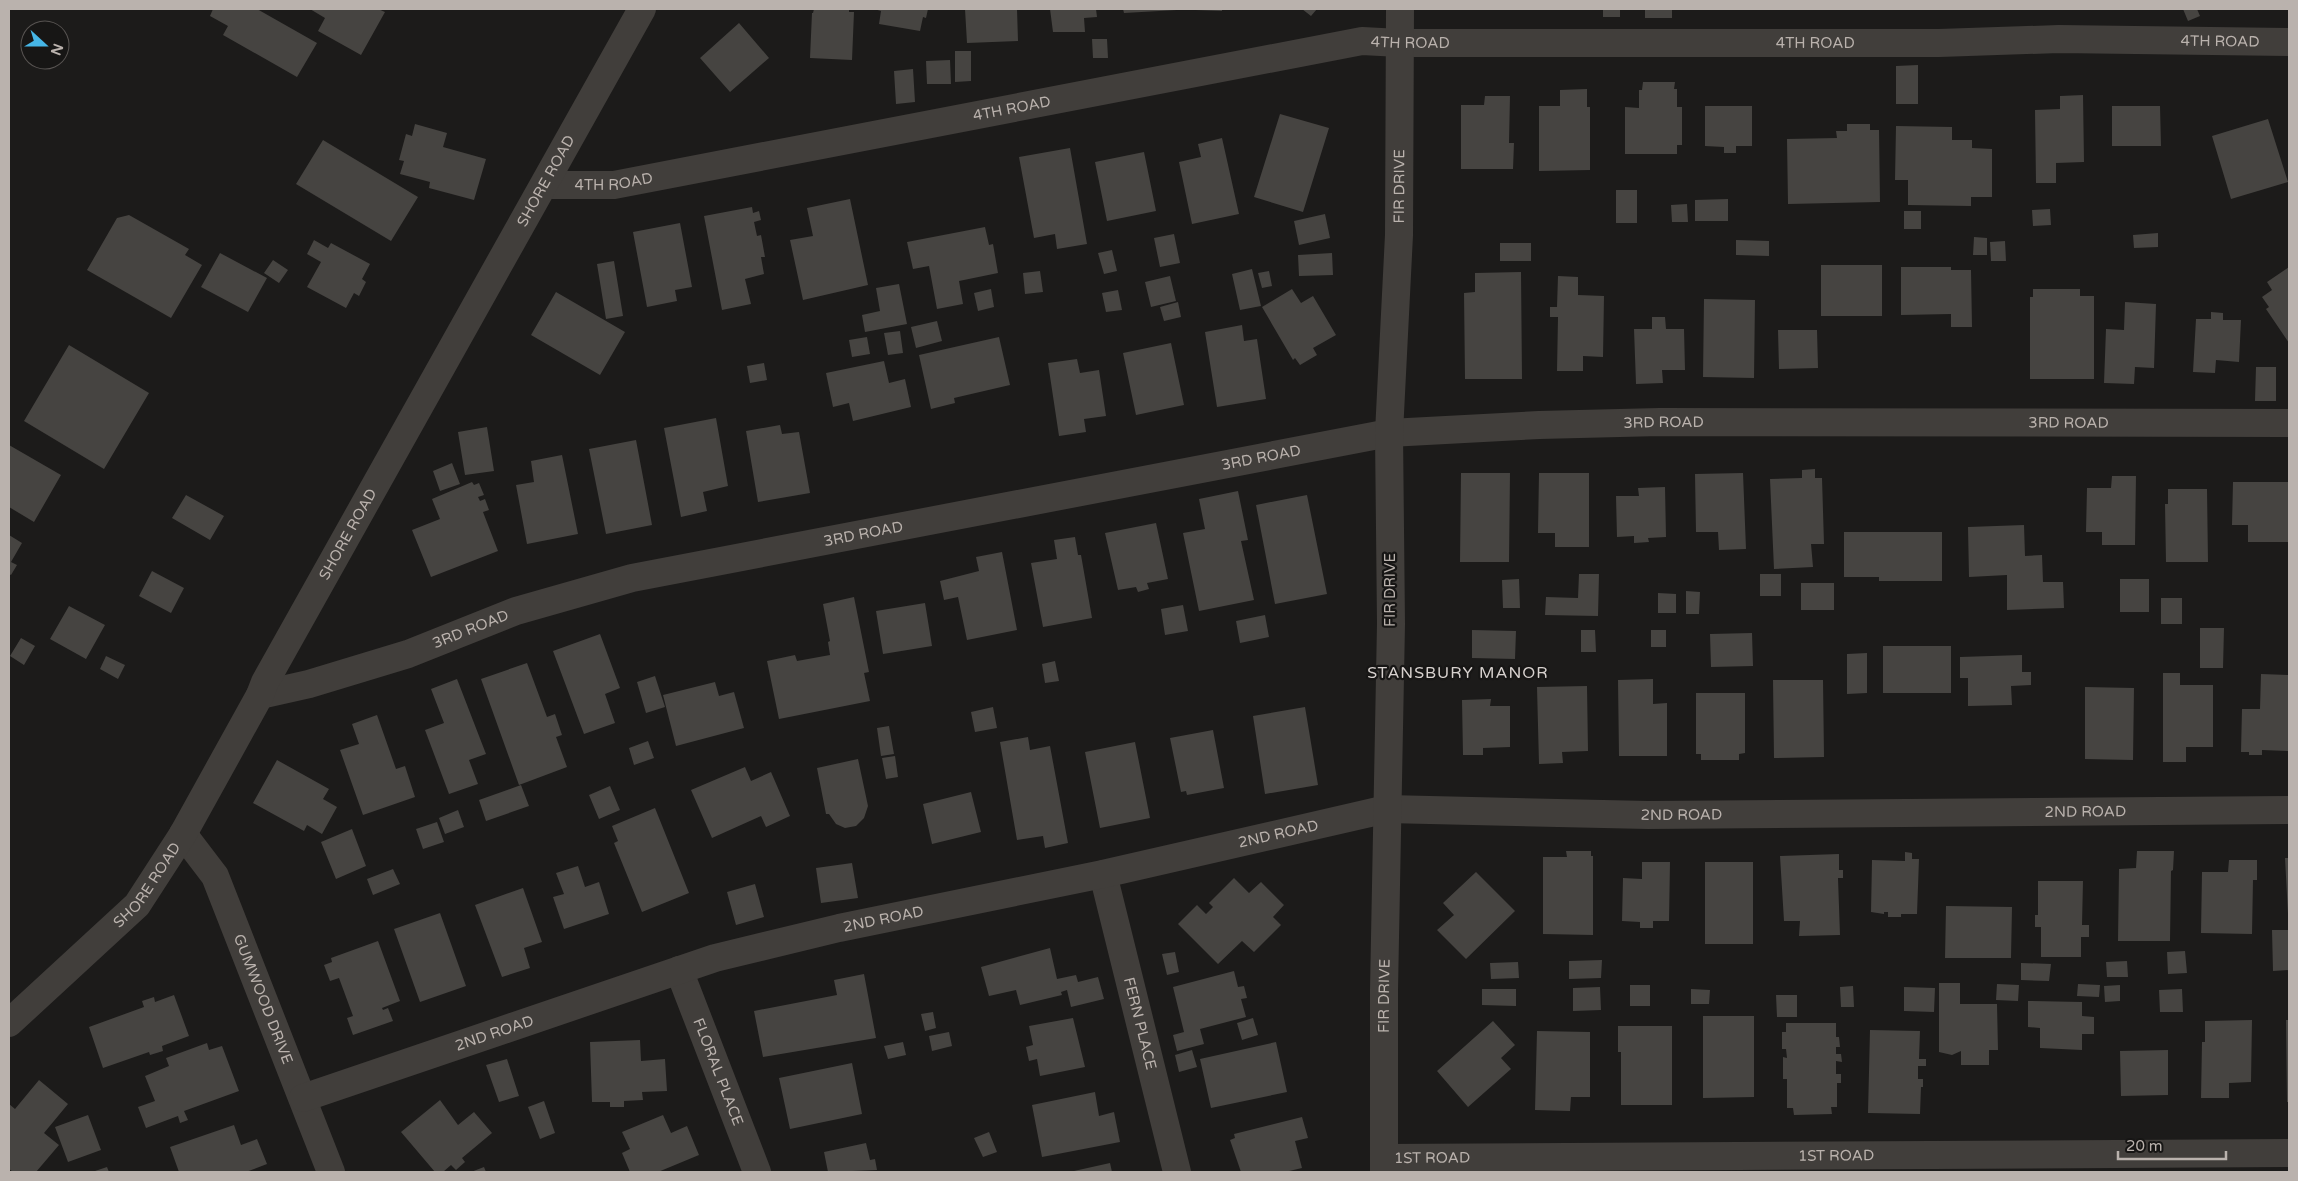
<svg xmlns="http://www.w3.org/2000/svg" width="2298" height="1181" viewBox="0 0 2298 1181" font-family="'Varela Round',sans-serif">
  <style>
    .building { fill: #464441 }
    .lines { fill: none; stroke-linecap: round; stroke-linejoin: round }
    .minor { stroke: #413e3b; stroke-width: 28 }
    .labels { text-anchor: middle; stroke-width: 4.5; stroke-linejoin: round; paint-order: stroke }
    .street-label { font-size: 15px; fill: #bab2ad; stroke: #171615 }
    .neighbourhood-label { font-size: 16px; letter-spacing: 1px; fill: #d7d1ce; stroke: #171615 }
  </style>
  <rect width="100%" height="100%" fill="#1c1b1a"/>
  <!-- building -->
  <path class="building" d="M213,9H257L317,43L297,77L223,35L228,26L210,16Z
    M310,9H378L385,12L361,55L318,31L325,18Z
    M814,9H849V12H854L852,60L810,58L812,13H813Z
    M874,9H928L926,18L923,17L920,31L879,24L881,11Z
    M965,9H1017L1018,41L967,43Z
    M1050,9H1096L1097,17L1084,18L1085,32H1053Z
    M1123,9H1177V10L1124,13Z
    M1195,9H1222V11L1195,10Z
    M1302,9H1317L1311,16Z
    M1603,9H1620V17H1603Z
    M1645,9H1672V18H1645Z
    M2183,9H2197L2200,16L2188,21Z
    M739,23L769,58L730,92L700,58Z
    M1092,39H1107L1108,58H1093Z
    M955,51H971V81L955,82Z
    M950,60L951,84H927L926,61Z
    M1918,65V104H1896V66Z
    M913,69L915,102L896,104L894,71Z
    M1643,82H1675L1674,89H1677V107H1682V145H1677V154H1625V107L1639,108V90H1642Z
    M1587,89V107H1590V170L1539,171V106H1560V90Z
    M2083,95L2084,162L2056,163V183H2036L2035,110L2060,109V96Z
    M1485,96H1510L1509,143H1514L1513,169H1461V105H1484Z
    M1705,106H1752V146H1736V153H1724V147L1705,146Z
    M2112,106H2160L2161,146H2112Z
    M1280,114L1329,128L1303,212L1254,197Z
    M2268,119L2288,182L2231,199L2212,136Z
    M415,124L447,133L443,147L486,159L474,200L429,188L430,182L400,174L404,161L399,160L406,134L412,136Z
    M1847,124H1870V130H1879L1880,202L1788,204L1787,139L1837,138L1836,131H1847Z
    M1896,126L1952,127V140H1972V148L1992,149V197H1971V206L1908,205V180H1895Z
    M1222,138L1239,214L1192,224L1179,162L1201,157L1198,144Z
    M323,140L418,197L391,241L296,184Z
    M1070,148L1087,244L1057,249L1055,234L1034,238L1019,157Z
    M1144,152L1156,211L1107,221L1095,162Z
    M1616,190H1637V223H1616Z
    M850,199L868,285L803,300L790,240L813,236L807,208Z
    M1728,199V221H1695V200Z
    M1687,204L1688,222H1672L1671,205Z
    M752,207L753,213L759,211L761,220L754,222L757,236L761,235L765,257H761L764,274L745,279L751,304L722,310L704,216Z
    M2050,209L2051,225L2033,226L2032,210Z
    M1904,211H1921V229H1904Z
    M1325,214L1330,238L1299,245L1294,221Z
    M129,215L189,249L185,255L202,265L171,318L87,270L117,218Z
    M680,223L692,287L675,290L677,301L647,307L633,232Z
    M985,227L989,245L993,244L998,273L959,281L963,304L937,309L929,266L913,269L907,242Z
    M2158,233V247L2134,248L2133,235Z
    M1174,234L1180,263L1160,267L1154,238Z
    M1974,237L1987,238V255H1973Z
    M314,240L328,248L331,243L370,264L362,279L366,282L359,296L354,293L346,308L307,287L321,262L307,254Z
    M1736,240L1769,241V256L1736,255Z
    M2005,241L2006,261H1991L1990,242Z
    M1500,243H1531V261H1500Z
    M1112,250L1117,271L1104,274L1098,253Z
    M220,253L267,278L248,312L201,287Z
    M1332,253L1333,275L1299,276L1298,255Z
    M273,260L288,270L279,283L264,273Z
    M614,261L623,316L606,319L597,264Z
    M1821,265H1882V316H1821Z
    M1901,267H1951V270H1971L1972,327H1951V314L1901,315Z
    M2289,267V343L2266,309L2269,307L2262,297L2272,290L2267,282Z
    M1252,269L1261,306L1240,310L1232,274Z
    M1040,271L1043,292L1025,294L1023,273Z
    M1269,271L1272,286L1262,288L1258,273Z
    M1521,272L1522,379H1465L1464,293L1475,292V273Z
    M1170,276L1176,301L1151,307L1145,282Z
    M1558,276L1578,277V295L1604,296L1603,357L1583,356V371H1557L1558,317H1550V307H1557Z
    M899,284L907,324L865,332L862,315L880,311L876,288Z
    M991,289L994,307L978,311L974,293Z
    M1292,289L1301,303L1313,296L1336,335L1313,348L1317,355L1300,365L1295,358L1293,360L1262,307Z
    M2033,289H2080V296H2094V379H2030V297H2033Z
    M1118,290L1122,310L1106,312L1102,293Z
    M556,292L625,332L600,375L531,335Z
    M1704,299L1755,300L1754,378L1703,377Z
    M1178,302L1181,317L1164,321L1160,307Z
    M2125,302L2156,304L2154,368L2135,367L2134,384L2104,383L2106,329L2124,330Z
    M2211,312L2223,313V320H2241L2239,362L2216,360L2215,373L2193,372L2196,319H2211Z
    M1652,317H1665L1666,329H1684L1685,370H1662L1663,383L1636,384L1634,329H1652Z
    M937,321L942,341L916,348L911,327Z
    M1242,325L1244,341L1257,339L1266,399L1217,407L1205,332Z
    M1778,330H1817L1818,368L1779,369Z
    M900,331L903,353L888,355L884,333Z
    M867,337L870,354L852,357L849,340Z
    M999,337L1010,385L954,398L955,403L931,409L919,355Z
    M1171,343L1184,405L1136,415L1123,353Z
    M69,345L149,393L104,469L24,421Z
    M1077,359L1080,373L1099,370L1106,416L1084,419L1086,432L1059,436L1048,363Z
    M884,361L889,383L905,379L911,407L853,421L849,403L833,407L826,373Z
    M764,363L767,380L750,383L747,366Z
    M2256,367H2276V401H2255Z
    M716,418L728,486L703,492L707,511L681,517L664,428Z
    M780,425L782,434L799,432L810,493L758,502L746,431Z
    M487,427L494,471L465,475L458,432Z
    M636,440L652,525L606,534L589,449Z
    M9,445L61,475L34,522L9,507Z
    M562,455L578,534L527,544L516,485L534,482L531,461Z
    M452,463L460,484L440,491L433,471Z
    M1815,469V478H1822L1824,544H1811L1813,567L1774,569L1770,479L1802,478V470Z
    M1461,473H1510L1509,562H1460Z
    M1539,473H1589V547H1555V533H1538Z
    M1743,473L1746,549L1719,550L1718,532H1696L1695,474Z
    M2112,476H2136L2135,545H2102V532H2086L2087,488H2111Z
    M472,482L474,485L479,483L484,495L478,497L480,501L485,499L489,510L483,512L498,551L431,577L412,530L440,519L432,499Z
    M2233,482H2289V542H2248V525H2232Z
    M1665,487L1666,537L1648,538L1649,542L1634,543V536L1617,537L1616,496H1639L1638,488Z
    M2168,489H2207L2208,562H2166L2165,504H2168Z
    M1238,491L1248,540L1241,541L1254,600L1199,611L1183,533L1205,529L1199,499Z
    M186,495L224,516L210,540L172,518Z
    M1307,495L1327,594L1275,604L1256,505Z
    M1156,523L1168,579L1147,583L1149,589L1138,592L1136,587L1118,590L1105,533Z
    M2024,525L2025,556L2042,555L2043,582H2063L2064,608L2007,610V575L1969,577L1968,527Z
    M1844,532H1942V581H1879V577H1844Z
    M9,535L22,543L11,562L17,565L11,575L9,574Z
    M1075,537L1078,555H1081L1092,618L1043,627L1031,563L1057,559L1054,540Z
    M1002,552L1017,630L967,640L958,597L944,600L940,581L979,571L976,557Z
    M152,571L184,588L171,613L139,596Z
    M1579,574H1599L1598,616L1545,615L1546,597L1578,598Z
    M1760,574H1781V596H1760Z
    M1519,579L1520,608H1503L1502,580Z
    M2120,579H2149V612H2120Z
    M1801,583H1834V610H1801Z
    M1686,591L1700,592L1699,614H1686Z
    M1658,593L1676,594V613H1658Z
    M854,597L869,672L864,673L870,701L779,719L767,661L795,655L797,661L830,655L828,642L830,641L823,604Z
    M2161,598H2182V624H2161Z
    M925,603L932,646L883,654L876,611Z
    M1183,605L1188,631L1165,635L1161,609Z
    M69,606L105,625L86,659L50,639Z
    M1265,615L1269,637L1240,643L1236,621Z
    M2200,628H2224L2223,668H2200Z
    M1472,630L1516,631L1515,659L1472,658Z
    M1581,630H1595L1596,652H1581Z
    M1651,630H1666V647H1651Z
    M1752,633L1753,666L1711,667L1710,634Z
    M600,634L620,688L605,694L615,723L584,734L553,651Z
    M21,638L35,646L24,665L10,656Z
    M1883,646H1951V693H1883Z
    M1867,653V693L1847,694V654Z
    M2022,655V672H2031V685L2011,686L2012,705L1968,706V678H1960V657Z
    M106,656L125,665L118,679L100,669Z
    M1055,661L1059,681L1045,683L1042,664Z
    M527,663L547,717L555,714L562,735L556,737L567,767L519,785L481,679Z
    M2163,673H2180V685H2213V747H2186V762H2163Z
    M2261,674L2289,675V751L2262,750V755H2249V752H2241L2242,709H2260Z
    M655,676L665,707L646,713L637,682Z
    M457,679L486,754L469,760L478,784L449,794L425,730L444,723L431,689Z
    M1653,679V704L1667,703V756H1619L1618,680Z
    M1773,680H1823L1824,757L1774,758Z
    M715,682L719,696L734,692L744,728L676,746L663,695Z
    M1587,686L1588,751L1562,752L1563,763L1539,764L1537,687Z
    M2085,687L2134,688L2133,760L2085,759Z
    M1696,693H1745V753L1739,754V760H1701V754H1696Z
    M1491,699L1490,706H1510V747L1483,748V755H1463L1462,700Z
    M993,707L997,728L975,732L971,712Z
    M1305,707L1318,785L1265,794L1253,716Z
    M377,715L396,769L405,766L415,797L363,815L340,750L359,744L352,724Z
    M889,726L894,754L881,756L877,728Z
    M1213,730L1224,788L1187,795L1186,791L1181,792L1170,738Z
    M1028,737L1030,750L1050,746L1068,843L1045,848L1043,836L1017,840L1000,742Z
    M648,741L654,758L634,765L629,748Z
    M1135,742L1150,818L1100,828L1085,752Z
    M895,756L898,777L886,779L882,758Z
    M858,759L868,806L864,818L856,826L845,828L836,824L829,814H826L817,768Z
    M277,760L329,789L323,799L337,807L322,834L307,825L304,831L253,803Z
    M745,767L751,781L771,772L790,816L766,827L761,816L712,838L691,790Z
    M521,785L529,806L486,821L479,800Z
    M610,786L620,810L599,819L589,795Z
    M971,792L981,832L932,844L923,804Z
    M655,808L689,893L642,912L614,843L618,841L612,826Z
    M458,810L464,827L445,834L439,818Z
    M437,822L444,842L423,849L416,829Z
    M352,829L366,866L336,879L321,842Z
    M1566,851H1591V856H1593V935L1543,934V857H1567Z
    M2137,851H2174L2173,870L2171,871L2170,941H2118L2119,869L2136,868Z
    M1905,852L1912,853V859H1919L1917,914H1901V917H1888V912H1884V914L1871,912L1872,860L1905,861Z
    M1839,854V870H1843V878H1838L1840,935L1799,936L1800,921H1784L1780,856Z
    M2285,858H2289V914H2288Z
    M2229,860H2257V880H2253L2252,934L2201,933L2202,872H2228Z
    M1642,862H1670L1669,921H1653V928H1640V922L1622,921L1623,878L1642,879Z
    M1705,862H1753V944H1705Z
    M852,863L858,898L821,903L816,868Z
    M578,866L585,887L599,882L609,914L564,929L553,897L564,894L556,873Z
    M393,869L400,884L373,895L367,879Z
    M1476,872L1515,911L1466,959L1437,930L1454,915L1443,903Z
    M1234,878L1249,893L1261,882L1284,905L1273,917L1281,925L1254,952L1242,941L1218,964L1178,924L1197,905L1206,914L1213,907L1209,903Z
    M2038,881H2083L2082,925H2089V937H2081V957H2041V927H2035V915H2038Z
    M755,884L764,917L736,925L727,892Z
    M523,888L542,942L524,948L530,968L502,977L475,905Z
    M1946,906L2012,907L2011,958H1945Z
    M440,913L466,986L420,1002L394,929Z
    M2272,930H2289V970L2273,971Z
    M378,941L400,1001L382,1008L383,1010L388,1008L393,1021L353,1035L347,1018L353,1016L339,978L330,981L324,965L332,962L331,958Z
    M1050,948L1057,979L1076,975L1078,982L1098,977L1104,999L1071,1007L1067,990L1061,992L1062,995L1020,1005L1016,990L989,996L981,967Z
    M2185,951L2187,973L2168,974L2167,952Z
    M1175,952L1179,972L1167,975L1162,954Z
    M1602,960L1601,978L1569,979V961Z
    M2127,961L2128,977H2107L2106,962Z
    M1518,962L1519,978L1491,979L1490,963Z
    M2021,963L2051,964L2049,981L2021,980Z
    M1234,971L1238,987L1244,986L1247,998L1241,999L1246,1017L1200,1029L1204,1044L1177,1051L1173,1035L1184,1032L1173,987Z
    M864,974L876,1038L763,1057L754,1011L837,995L834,980Z
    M1939,983H1960V1004H1997L1998,1050H1989V1065H1961V1051L1952,1055L1939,1052Z
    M1997,984L2019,985L2018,1001L1996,1000Z
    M2078,984L2100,985L2099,997L2077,996Z
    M1630,985H1650V1006H1630Z
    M2120,985V1001L2105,1002L2104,986Z
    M1853,986L1854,1007H1841L1840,987Z
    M1600,987L1601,1010L1573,1011V988Z
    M1904,987L1935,988L1934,1012L1904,1011Z
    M1482,989H1516V1006L1482,1005Z
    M1691,989L1710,990L1709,1004H1691Z
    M2182,989L2183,1012H2160L2159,990Z
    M174,995L189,1036L162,1046L163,1051L150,1055L149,1052L103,1068L89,1027L144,1007L142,1001L154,997L155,1002Z
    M1776,995H1797V1017H1777Z
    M2028,1001L2082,1002V1016L2094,1017V1034H2082V1050L2040,1048V1028L2028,1027Z
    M933,1012L936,1028L925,1031L921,1014Z
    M1703,1016H1754V1097L1703,1098Z
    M1073,1018L1085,1067L1040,1076L1037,1059L1029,1061L1026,1047L1033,1045L1029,1026Z
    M1253,1018L1258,1035L1242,1040L1237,1023Z
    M2252,1020L2251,1082L2229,1083V1098H2201L2202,1042H2205V1021Z
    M2286,1020H2289V1102H2287Z
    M1493,1021L1515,1045L1501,1058L1511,1069L1468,1107L1437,1071Z
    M1786,1023H1836V1037H1839L1840,1047H1836V1054H1841L1842,1062L1836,1061V1074H1841V1083H1837V1107H1831L1832,1114L1794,1115L1793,1108H1787V1079H1783V1057L1787,1058L1786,1049H1782V1032H1786Z
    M1618,1026H1672V1105H1621V1052H1618Z
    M1870,1030L1920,1031L1919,1059H1926V1066H1918V1079H1923V1087H1921L1920,1114L1868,1113Z
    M1537,1031L1590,1032V1097H1571L1570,1111L1535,1110Z
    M949,1032L952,1046L932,1051L929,1036Z
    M640,1040L641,1061L665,1059L667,1091L642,1092L643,1100L624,1101V1107H610V1102H592L590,1042Z
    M903,1042L906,1055L888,1059L884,1046Z
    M1276,1042L1287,1092L1211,1108L1200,1059Z
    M207,1043L209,1050L222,1046L239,1091L184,1111L188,1120L180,1123L178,1116L146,1128L138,1107L155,1101L145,1076L169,1066L166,1058Z
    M1192,1050L1197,1067L1179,1072L1175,1055Z
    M2168,1050V1095L2121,1096L2120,1051Z
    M507,1059L519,1096L499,1102L486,1065Z
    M852,1063L862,1114L790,1129L779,1078Z
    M39,1080L68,1104L44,1133L59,1145L36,1172H13L9,1169V1104L15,1109Z
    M1095,1092L1099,1116L1114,1112L1120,1142L1042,1157L1032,1105Z
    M440,1100L458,1125L474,1112L492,1133L462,1158L465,1162L456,1170L451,1165L443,1172H435L401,1132Z
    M544,1101L555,1133L540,1139L528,1107Z
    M88,1115L101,1150L68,1162L55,1127Z
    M663,1115L671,1133L687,1126L699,1155L658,1172H630L622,1153L630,1149L622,1132Z
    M1302,1117L1308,1138L1295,1141L1302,1168L1285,1172H1241L1230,1140L1235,1138L1234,1134Z
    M234,1125L241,1145L257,1139L267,1164L246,1172H179L170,1147Z
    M989,1132L997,1152L983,1157L974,1138Z
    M866,1143L870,1160L875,1159L877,1170L828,1172L824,1152Z
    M1110,1163L1112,1172H1074V1171Z
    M107,1167L109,1172H92Z
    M484,1167L486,1172H471Z"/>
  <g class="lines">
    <!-- minor -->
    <g class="minor">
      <path id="s1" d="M545,185H614L1362,41L1400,43H1939L2059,39L2289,42"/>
      <path id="s2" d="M260,695L309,684L408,654L516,611L632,578L1389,433L1539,425L1660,422L2289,423"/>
      <path id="s3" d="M183,834L215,876L331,1172"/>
      <path id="s4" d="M1103,874L1177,1172"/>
      <path id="s5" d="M679,970L757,1172"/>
      <path id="s6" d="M9,1023L137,905L183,834L260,695L265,682L642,9"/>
      <path id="s7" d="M303,1098L715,958L839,928L1103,874L1387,809L1648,815L2289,810"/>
      <path id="s8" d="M1384,1158L2289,1153"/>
      <path id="s9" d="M1384,1172V990L1391,624L1389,433L1399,235L1400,9"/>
    </g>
  </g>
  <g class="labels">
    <!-- street labels -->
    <g class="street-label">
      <text dy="5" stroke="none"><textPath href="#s1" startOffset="1689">4TH ROAD</textPath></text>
      <text dy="5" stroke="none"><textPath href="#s1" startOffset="879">4TH ROAD</textPath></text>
      <text dy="5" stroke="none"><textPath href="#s1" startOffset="1284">4TH ROAD</textPath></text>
      <text dy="5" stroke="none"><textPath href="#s1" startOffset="474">4TH ROAD</textPath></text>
      <text dy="5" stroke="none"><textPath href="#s6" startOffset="1006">SHORE ROAD</textPath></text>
      <text dy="5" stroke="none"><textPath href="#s1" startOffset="69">4TH ROAD</textPath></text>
      <text dy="5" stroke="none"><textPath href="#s9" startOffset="986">FIR DRIVE</textPath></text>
      <text dy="5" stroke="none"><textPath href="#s2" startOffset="1436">3RD ROAD</textPath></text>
      <text dy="5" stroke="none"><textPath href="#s2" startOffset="1841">3RD ROAD</textPath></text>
      <text dy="5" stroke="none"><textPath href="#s2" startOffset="1031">3RD ROAD</textPath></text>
      <text dy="5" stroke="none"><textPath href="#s2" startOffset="626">3RD ROAD</textPath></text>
      <text dy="5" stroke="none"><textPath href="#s6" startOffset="601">SHORE ROAD</textPath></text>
      <text transform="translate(1390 590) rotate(-90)" y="5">FIR DRIVE</text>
      <text dy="5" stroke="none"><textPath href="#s2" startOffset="221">3RD ROAD</textPath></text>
      <text dy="5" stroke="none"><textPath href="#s7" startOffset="1822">2ND ROAD</textPath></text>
      <text dy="5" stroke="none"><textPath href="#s7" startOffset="1418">2ND ROAD</textPath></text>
      <text dy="5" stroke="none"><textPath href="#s7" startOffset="1012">2ND ROAD</textPath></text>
      <text dy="5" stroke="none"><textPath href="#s6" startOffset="196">SHORE ROAD</textPath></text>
      <text dy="5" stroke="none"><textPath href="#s7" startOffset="608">2ND ROAD</textPath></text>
      <text dy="5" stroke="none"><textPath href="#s9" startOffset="176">FIR DRIVE</textPath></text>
      <text dy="5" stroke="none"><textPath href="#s3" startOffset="185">GUMWOOD DRIVE</textPath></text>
      <text dy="5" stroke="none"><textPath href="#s4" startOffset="154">FERN PLACE</textPath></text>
      <text dy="5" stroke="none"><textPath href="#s7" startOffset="202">2ND ROAD</textPath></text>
      <text dy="5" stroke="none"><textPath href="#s5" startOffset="109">FLORAL PLACE</textPath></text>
      <text dy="5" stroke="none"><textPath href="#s8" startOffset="452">1ST ROAD</textPath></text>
      <text dy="5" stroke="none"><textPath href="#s8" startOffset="48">1ST ROAD</textPath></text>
    </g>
    <!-- neighbourhood labels -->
    <g class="neighbourhood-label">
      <text x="1458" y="678">STANSBURY MANOR</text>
    </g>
  </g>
  <!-- border -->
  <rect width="2298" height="1181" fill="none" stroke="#bab2ad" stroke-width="20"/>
  <!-- north arrow -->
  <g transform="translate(45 45) rotate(111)"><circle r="24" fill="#171615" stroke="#585452"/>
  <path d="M0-4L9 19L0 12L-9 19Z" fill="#46b6e7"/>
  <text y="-8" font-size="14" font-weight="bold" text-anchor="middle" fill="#bab2ad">N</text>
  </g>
  <!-- scale -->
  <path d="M2118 1151v8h108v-8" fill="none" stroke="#bab2ad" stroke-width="2.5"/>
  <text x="2126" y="1151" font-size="15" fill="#bab2ad" stroke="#171615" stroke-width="4" paint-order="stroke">20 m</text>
</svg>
